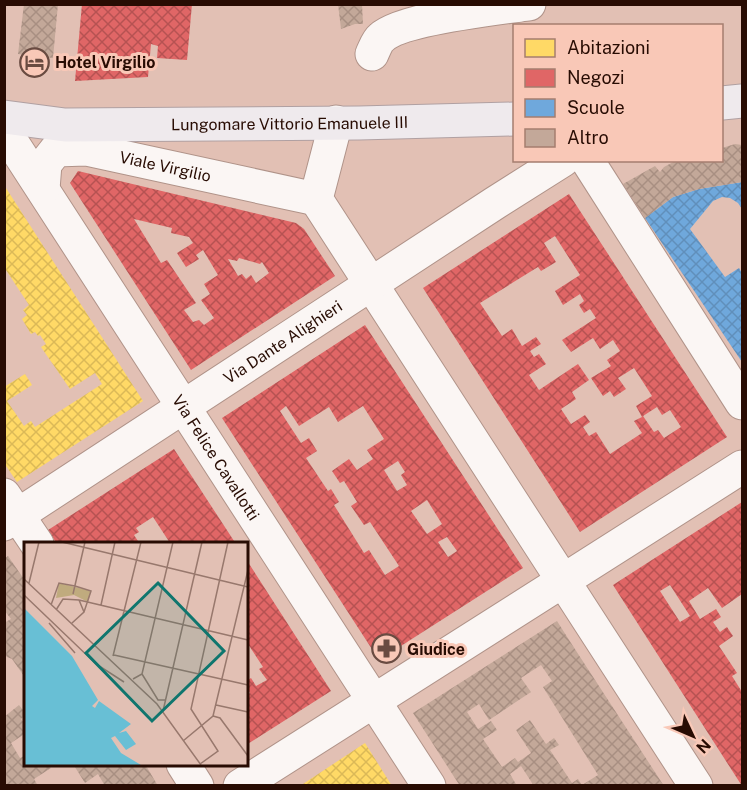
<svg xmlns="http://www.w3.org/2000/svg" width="747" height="790" viewBox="0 0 747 790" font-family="'Public Sans',sans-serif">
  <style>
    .homes { fill: url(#homes-cross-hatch) }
    .shops { fill: url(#shops-cross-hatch); fill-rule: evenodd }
    .schools { fill: url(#schools-cross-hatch) }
    .building { fill: url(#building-cross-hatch); fill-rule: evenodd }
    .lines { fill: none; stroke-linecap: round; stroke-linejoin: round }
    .minor-casing { stroke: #b09389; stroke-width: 35 }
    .major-casing { stroke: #b0a0a2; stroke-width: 35 }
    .minor { stroke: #fbf6f4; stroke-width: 33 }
    .major { stroke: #efeaed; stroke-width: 33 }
    .labels { text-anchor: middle; stroke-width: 6; stroke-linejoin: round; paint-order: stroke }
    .poi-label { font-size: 16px; font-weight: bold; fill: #280c03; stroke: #f9c8b7; text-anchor: start }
    .street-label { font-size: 16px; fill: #280c03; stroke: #f9c8b7 }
    .inset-road { fill: none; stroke: #98786d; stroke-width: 1.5 }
    .view { fill: #0f766e; fill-opacity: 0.15; stroke: #0f766e; stroke-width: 3 }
    .inset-edge { fill: none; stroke: #280c03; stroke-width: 3 }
  </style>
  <defs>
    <pattern id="homes-cross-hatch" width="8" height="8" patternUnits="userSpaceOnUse" patternTransform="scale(1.5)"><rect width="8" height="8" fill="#ffd966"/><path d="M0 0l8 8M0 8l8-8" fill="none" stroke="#dbb957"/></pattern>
    <pattern id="shops-cross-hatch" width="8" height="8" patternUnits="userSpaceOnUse" patternTransform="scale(1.5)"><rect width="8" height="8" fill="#e06666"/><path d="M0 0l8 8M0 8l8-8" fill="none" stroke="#b65252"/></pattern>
    <pattern id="schools-cross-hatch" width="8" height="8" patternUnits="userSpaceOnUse" patternTransform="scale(1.5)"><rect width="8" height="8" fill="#6fa8dc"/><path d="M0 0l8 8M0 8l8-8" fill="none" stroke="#608fbb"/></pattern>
    <pattern id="building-cross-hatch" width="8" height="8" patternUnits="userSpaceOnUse" patternTransform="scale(1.5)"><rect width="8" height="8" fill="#c3a899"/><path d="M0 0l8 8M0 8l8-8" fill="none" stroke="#a88f82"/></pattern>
  </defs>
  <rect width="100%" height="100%" fill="#e2c0b4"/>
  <!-- homes -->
  <path class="homes" d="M4,185L143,401L17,482L4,463V387L25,374L32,385L7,401L24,426L31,421L35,427L102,384L95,373L70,389L41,347L46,344L40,335L38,336L35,332L31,334L22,319L27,315L23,310L29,305L4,267Z
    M365,743L392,786H300Z"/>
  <!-- shops -->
  <path class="shops" d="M82,4H192L187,60L157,58L158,46L151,44L148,77L75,81Z
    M78,171L296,223L304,229L335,276L191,370L70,183ZM134,219L172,228L171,233L189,237L193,243L177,253L186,267L199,259L196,255L203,250L218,275L204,284L210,294L201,300L214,318L204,325L199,320L193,322L184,310L196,303L167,260L161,263ZM239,258L260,264L262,262L269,273L256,283L251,275L246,279L242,274L238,276L228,259L237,261Z
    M569,194L727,437L580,532L423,288ZM555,236L580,275L555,291L563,305L580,294L584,301L579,305L584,313L590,309L596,318L562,340L571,352L593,338L600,349L613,340L620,351L607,360L611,366L591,378L603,396L610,391L614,397L626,389L618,378L634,368L652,396L636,406L642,417L634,421L642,433L610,454L596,432L589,436L583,427L590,422L585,415L571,424L561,409L576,399L572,392L589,380L578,364L539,390L529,375L546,364L539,354L534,357L530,351L541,344L536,337L522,346L512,329L502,336L480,303L538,267L541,271L556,262L544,243ZM657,407L662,415L670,410L681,427L664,438L658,430L654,432L643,416Z
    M365,325L523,568L379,660L222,418ZM286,406L299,426L329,407L338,422L363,406L384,439L367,450L373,459L357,470L349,459L332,471L340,483L344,481L357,502L351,506L364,525L370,522L399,566L385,575L369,550L364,553L334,505L339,502L331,489L328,491L306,458L317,451L309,438L301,443L280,411ZM398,461L405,472L401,475L407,485L397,491L384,470ZM427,500L442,524L427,534L411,511ZM447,537L457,551L448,557L438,542Z
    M174,449L236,544H167L170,543L153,517L136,528L139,532L134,535L140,544H57L48,530Z
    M742,502V594L722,608L708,588L689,601L700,619L716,609L721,617L713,622L720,632L727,627L733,636L719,646L737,673L732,676L742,692V786L613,585ZM670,585L690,616L680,622L660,591Z
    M246,559L331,691L246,745V696L250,693L246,686V681L251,678L256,686L267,680L259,669L263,667L246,641Z"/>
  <!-- schools -->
  <path class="schools" d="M742,182V209L738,203L730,198L722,197L713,201L690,229L725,277L739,268L742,273V362L645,218L673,197L699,189Z"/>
  <!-- building -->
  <path class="building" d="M24,4H58L53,58L18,54Z
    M338,4H362L363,24H355L341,29Z
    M735,144L742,145V182L699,189L673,197L645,218L623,184L655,166L660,172L664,167L677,160H722V148Z
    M8,556L26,582V679L12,659L7,657L4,654V623L11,619L4,610V559Z
    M557,621L571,643L664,786H603L602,784L599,786H534L521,766L510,774L517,786H460L413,713ZM541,665L552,681L543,687L598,775L582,785L578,779L572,783L550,750L559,745L554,738L546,744L530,720L516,730L531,753L518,762L515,758L502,767L483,739L497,730L491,721L478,729L467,712L479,704L489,720L531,692L521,678Z
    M19,705L26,714L21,719L26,726V733L11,743L20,758L26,755V764H48L51,768L34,779L38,786H4V717Z
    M73,764H145L158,786H105L98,774L85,783Z"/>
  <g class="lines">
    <defs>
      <g id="minor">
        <path d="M372,54C374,50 377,41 381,38C400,19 499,8 529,4"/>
        <path d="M336,122L316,199L696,786"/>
        <path id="s1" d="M4,130L429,786"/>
        <path d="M587,160L742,403"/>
        <path id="s2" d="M43,189L45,164L56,150L86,149L316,199"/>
        <path d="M4,495L37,544"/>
        <path id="s3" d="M4,524L495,203L563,160"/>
        <path d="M183,764L197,786"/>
        <path d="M240,786L742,467"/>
      </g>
      <g id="major">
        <path d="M722,103L742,101"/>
        <path id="s4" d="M4,117L65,125L359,123L514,119"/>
      </g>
    </defs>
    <!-- minor casing -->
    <use href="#minor" class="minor-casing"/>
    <!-- major casing -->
    <use href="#major" class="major-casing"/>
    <!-- minor -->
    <use href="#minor" class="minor"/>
    <!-- major -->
    <use href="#major" class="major"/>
  </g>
  <!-- icons -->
  <defs>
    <symbol id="hotel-ring" viewBox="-11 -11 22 22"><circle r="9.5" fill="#f9c8b7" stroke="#694b41" stroke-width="1.5"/><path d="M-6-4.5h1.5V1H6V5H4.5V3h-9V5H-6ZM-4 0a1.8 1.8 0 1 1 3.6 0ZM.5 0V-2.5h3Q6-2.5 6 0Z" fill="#694b41"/></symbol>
    <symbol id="pharmacy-ring" viewBox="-11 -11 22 22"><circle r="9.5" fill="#f9c8b7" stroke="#694b41" stroke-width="1.5"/><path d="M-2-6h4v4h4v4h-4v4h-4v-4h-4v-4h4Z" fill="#694b41"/></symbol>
  </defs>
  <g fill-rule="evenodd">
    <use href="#hotel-ring" x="18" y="46" width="33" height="33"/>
    <use href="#pharmacy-ring" x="370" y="632" width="33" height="33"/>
  </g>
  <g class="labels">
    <!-- poi labels -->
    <g class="poi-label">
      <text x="55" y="68">Hotel Virgilio</text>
      <text x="407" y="655">Giudice</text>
    </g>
    <!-- street labels -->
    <g class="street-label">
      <text dy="6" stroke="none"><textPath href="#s4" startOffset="286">Lungomare Vittorio Emanuele III</textPath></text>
      <text dy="6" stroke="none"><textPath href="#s2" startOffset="154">Viale Virgilio</textPath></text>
      <text dy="6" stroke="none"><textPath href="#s3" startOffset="333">Via Dante Alighieri</textPath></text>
      <text dy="6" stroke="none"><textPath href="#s1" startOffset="390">Via Felice Cavallotti</textPath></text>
    </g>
  </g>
  <!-- overview -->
  <g transform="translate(24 542)">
    <rect width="224" height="224" fill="#e2c0b4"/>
    <path d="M35,41L67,49L64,60L50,53L32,56Z" fill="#c0ab7e"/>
    <path d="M0,66L48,114L74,158L68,164L71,166L75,159L107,182L95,191L102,189L112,202L102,208L91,194L87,196L97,211L117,223H0Z" fill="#68bfd5"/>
    <path class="inset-road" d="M38,0L224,45M0,37L133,162L177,223M5,41L15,0M49,52L61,0M0,53L72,122L100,140M55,58L224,98M27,63L35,41L51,44L67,49L60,70M77,63L91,0M32,68L39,57L55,58L60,70L48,81M25,81L51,111M90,113L224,143M89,114L117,0M118,132L134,158H141M109,137L118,132L149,0M192,163L224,170M139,169L178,0M189,174L196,176L224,214M159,199L189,174L224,28M176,222L194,209L167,167L204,0"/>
    <path class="view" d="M134,41L200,109L128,179L62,111Z"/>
    <rect width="224" height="224" class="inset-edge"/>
  </g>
  <!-- border -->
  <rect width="747" height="790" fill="none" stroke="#280c03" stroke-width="12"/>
  <!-- legend -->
  <rect x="513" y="24" width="210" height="138" fill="#f9c8b7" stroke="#a57d6f" stroke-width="1.5"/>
  <rect x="525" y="39" width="30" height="18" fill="#ffd966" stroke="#a57d6f" stroke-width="1.5"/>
  <text x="567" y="54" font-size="18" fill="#280c03">Abitazioni</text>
  <rect x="525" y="69" width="30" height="18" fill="#e06666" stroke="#a57d6f" stroke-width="1.5"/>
  <text x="567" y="84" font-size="18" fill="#280c03">Negozi</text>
  <rect x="525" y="99" width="30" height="18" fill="#6fa8dc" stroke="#a57d6f" stroke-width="1.5"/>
  <text x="567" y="114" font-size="18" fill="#280c03">Scuole</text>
  <rect x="525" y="129" width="30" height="18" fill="#c3a899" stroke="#a57d6f" stroke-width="1.5"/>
  <text x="567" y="144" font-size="18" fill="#280c03">Altro</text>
  <!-- north arrow -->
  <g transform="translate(693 736) rotate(134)" stroke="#f9c8b7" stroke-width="4.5" paint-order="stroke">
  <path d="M0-4.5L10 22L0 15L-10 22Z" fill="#280c03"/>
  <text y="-9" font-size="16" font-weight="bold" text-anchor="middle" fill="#280c03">N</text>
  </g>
</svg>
